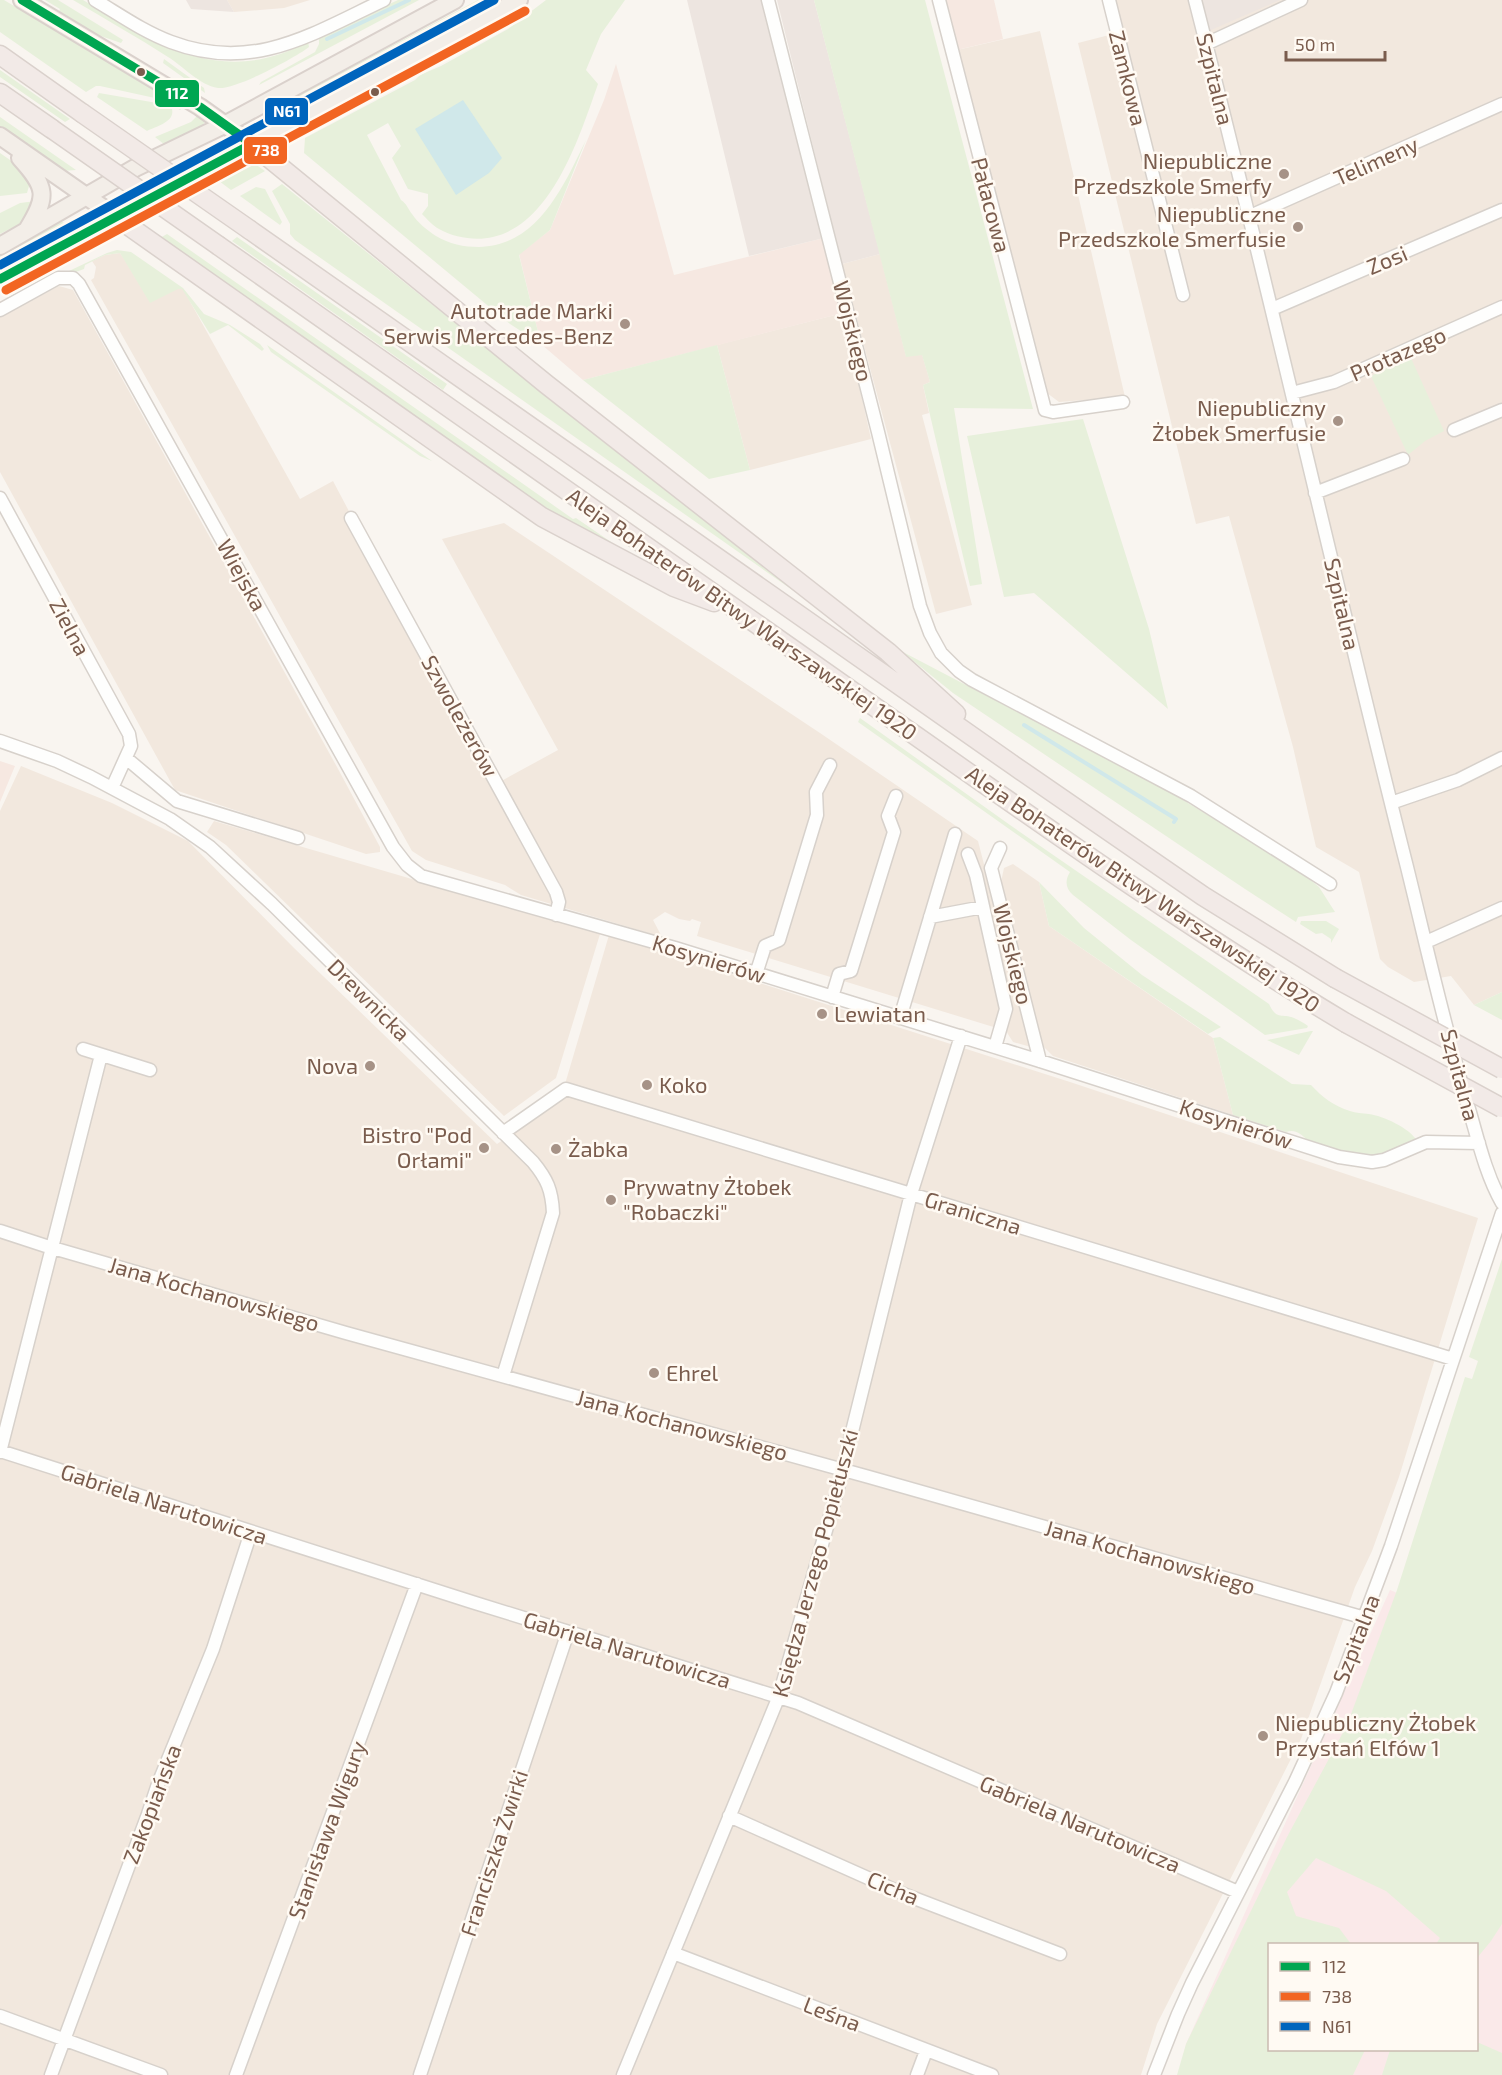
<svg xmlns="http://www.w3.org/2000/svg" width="1502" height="2075" font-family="'Exo 2',sans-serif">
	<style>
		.residential { fill: #f2e8de }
		.commercial { fill: #f6e8e1 }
		.industrial { fill: #ede5e0 }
		.medical { fill: #fae9e9; fill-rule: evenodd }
		.green { fill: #e7f0db }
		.water { fill: #d0e8ea }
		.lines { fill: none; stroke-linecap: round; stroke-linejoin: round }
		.stream { stroke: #d0e8ea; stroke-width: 4 }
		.minor-casing { stroke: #d7d1cb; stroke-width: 15 }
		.major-casing { stroke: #dad1cc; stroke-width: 20 }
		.highway-casing { stroke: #dad1cc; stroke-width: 21 }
		.minor { stroke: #fefefd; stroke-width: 12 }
		.major { stroke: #f3eee8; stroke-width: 16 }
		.highway { stroke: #f2eae7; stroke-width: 18 }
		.highway-bridge-casing { stroke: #dad1cc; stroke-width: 21; stroke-linecap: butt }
		.highway-bridge { stroke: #f2eae7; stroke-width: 18 }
		.bus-1-casing { stroke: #fffaf3; stroke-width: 14 }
		.bus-2-casing { stroke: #fffaf3; stroke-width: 14 }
		.bus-3-casing { stroke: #fffaf3; stroke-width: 14 }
		.bus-1 { stroke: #00a651; stroke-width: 9 }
		.bus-2 { stroke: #f26522; stroke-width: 9 }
		.bus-3 { stroke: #0065bd; stroke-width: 9 }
		.bus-dot { fill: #7a5c4d; stroke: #fffaf3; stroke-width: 2 }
		.poi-dot { fill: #a69286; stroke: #fffaf3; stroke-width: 2 }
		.labels { text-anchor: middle; stroke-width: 5; stroke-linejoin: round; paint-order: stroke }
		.street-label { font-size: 22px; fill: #7a5c4d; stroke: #fffaf3 }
		.poi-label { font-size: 22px; fill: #7a5c4d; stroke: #fffaf3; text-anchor: end }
		.line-badge { stroke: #fffaf3; stroke-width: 2 }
		.badge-label { font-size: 16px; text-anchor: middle; font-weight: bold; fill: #fff }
	</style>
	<rect width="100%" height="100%" fill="#f9f5f0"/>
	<path class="residential" d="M227,0H310L284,8L234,12Z
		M1109,0H1502V992L1474,1005L1451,976L1414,982L1388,967L1380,959L1359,872L1316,847L1293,747L1229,516L1196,524L1078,43L1117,33Z
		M1040,31L1125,397L1059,402L1047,393L957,50Z
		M120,253L127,263L178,289H183L300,499L333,481L494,785L558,750L442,539L504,523L820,733L978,841L1031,1047L1013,1042L1006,1031L1000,1029L697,936L701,922L692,919L690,921L679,919L665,912L653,920L662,937L521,895L505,885L426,860L412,851L91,280L94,278L96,267L92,261L105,255Z
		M880,254L906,356L922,354L930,382L923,385L929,413L922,415L972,605L936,614L842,264Z
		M59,286L73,290L337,767L380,847V852L366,854L175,790L0,472V317Z
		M843,313L871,439L750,470L717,345Z
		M21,766L112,803L188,841L294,948L497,1144L560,1101L609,935L1070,1082L1478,1218L1399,1477L1372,1551L1355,1587L1301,1739L1157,2024L1141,2075H0V811Z
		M214,821L600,934L556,1078L504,1116L226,845L207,832Z
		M1013,864L1039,882L1049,926L1213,1038L1233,1115L1053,1056L1041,1044L1001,882L1004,868Z"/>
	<path class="commercial" d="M945,0H994L1003,39L957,50Z
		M616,64L674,275L824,238L827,259L830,262L843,313L583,380L541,344L519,254L550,230L604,100Z
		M0,761L15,766L0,802Z"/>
	<path class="industrial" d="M186,0H227L234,12L191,9Z
		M687,0H764L800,151L824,238L749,256Z
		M777,0H814L880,254L842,264Z
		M1195,0H1280L1204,33Z"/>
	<path class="medical" d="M1390,1590L1502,1637V2075H1179L1186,2044ZM1270,1944H1476V2050H1270Z"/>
	<path class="green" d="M0,0H4L183,107L180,110L164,100L100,86H96L86,92L0,32Z
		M45,0H58L123,40L121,43L98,35L59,11L60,9Z
		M73,0H83C158,45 221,88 308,42L309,47C295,58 235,90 218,88C199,85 183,66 168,57C137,37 105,19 73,0Z
		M398,0H419L259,85L261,82L315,52L319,44V37Z
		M478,0H493L284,117L273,109Z
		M546,0H625L601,34L586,70L598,84C580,135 553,223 493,237C476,241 455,238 439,229C433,226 427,219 422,214L428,206V194L408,189L392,158L401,146L388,123L367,135L401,200C407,204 408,209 412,214C418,223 427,230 436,236C449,244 464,247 479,247C538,246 564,185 586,140L550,230L519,255L541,344L510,324L304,153L305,138L415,80L420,75L441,66L508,29Z
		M814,0H925L1033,409L954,408L982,584L970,586L923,385L930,382L922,355L906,357Z
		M164,59L204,88L205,93L163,63Z
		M0,70L70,119L65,122L0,77Z
		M99,93L163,104L172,109C175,122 157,126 147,131L97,97Z
		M198,115L205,121L203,125L165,145L155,137L191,122Z
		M0,117L76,170L62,171L0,127Z
		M0,153L23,169L34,185L29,186L27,193L0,196Z
		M245,157L265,171L231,190L211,175Z
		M282,184L440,311L802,594L808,601L295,240L290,234V224L272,191Z
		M256,187L265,189L282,222L280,225L240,196Z
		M36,201L22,223L0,234V213L20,203Z
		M59,220L69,226L0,263V254Z
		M167,234L573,519L576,518L614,544L613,545L574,525L534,500L160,238Z
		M237,237L447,384L443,390L232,241Z
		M117,250L131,252L183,288L204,314L230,325L260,344L264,349L262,351L228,325L210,334L182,289H178L150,303L120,253L105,255L85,265L84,269L73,273L69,271L107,253Z
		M267,345L432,461L420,456L271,352Z
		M717,345L750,470L709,479L583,380Z
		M1410,356L1444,431L1425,441L1408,455L1371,376Z
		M1083,419L1149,629L1168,709L1034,593L1004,597L967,436Z
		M901,651L1168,791L1297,869L1319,887L1335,912L1298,917L1296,922L1245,889L953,693Z
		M860,718L1010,825L1269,1004C1277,1021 1282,1013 1294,1018C1299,1020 1304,1023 1308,1026L1307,1028L1265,1035L1131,940L1073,895C1065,888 1065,880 1070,872L858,722Z
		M1039,882L1084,928L1142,975L1221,1027L1208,1034L1049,926Z
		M1301,921H1326L1339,929L1331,943V939L1322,933L1316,934L1300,924Z
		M1502,992V1020L1474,1005Z
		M1311,1031H1313L1299,1055L1267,1040Z
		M1220,1037L1292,1084L1311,1085C1322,1097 1334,1106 1350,1111C1356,1113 1362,1113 1369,1114C1383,1116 1410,1128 1417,1141L1375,1156L1355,1155L1307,1140C1300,1133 1295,1129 1286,1132L1233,1115L1213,1038Z
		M1502,1259V1924L1491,1941L1477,1958L1476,1944H1436L1440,1938L1386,1891L1316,1858L1287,1892L1296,1916L1339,1928L1351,1944H1270V2050H1365L1353,2075H1177L1186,2044L1287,1837L1347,1725L1397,1590L1465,1377L1472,1379L1478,1361L1469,1357Z
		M1477,2042L1502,2053V2075H1382L1390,2050H1476Z"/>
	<path class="water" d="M463,100L502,158L489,173L456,195L415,129Z"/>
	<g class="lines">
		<path class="stream" d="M327,39L409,0
			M412,72L502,25
			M1024,725L1176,819L1174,822"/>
		<g class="minor-casing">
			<path id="minor" d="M95,0C120,15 144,32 171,42C253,73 312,34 384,0
				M768,0L878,432L920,606L930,633L941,653L959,671L972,680L1191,796L1330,884
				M939,0L1045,410L1053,412L1123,402
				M1109,0L1183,295
				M1195,0C1269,288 1334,579 1407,867C1427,948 1445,1030 1469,1109C1478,1140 1486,1175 1502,1203
				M1206,44L1301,0
				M1250,216L1502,104
				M1272,309L1502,210
				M0,310L58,278H73L79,284L393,847L407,865L421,876L675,948L1040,1061L1339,1157L1372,1162L1384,1160L1426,1142L1479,1143
				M1292,393L1334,382L1502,307
				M1454,430L1502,410
				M1315,493L1403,459
				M0,498L129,734L131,746L112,788
				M351,518L556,892L559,902L556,915
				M0,741L57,761L91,777L170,819L210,847L272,904L533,1162C547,1179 552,1190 553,1213L503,1376
				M126,758L177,801L298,838
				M1391,803L1458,780L1502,758
				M1000,848L991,868L1040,1061
				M968,854L976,875L1006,1009L995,1047
				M930,917L983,907
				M1426,942L1502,908
				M756,974L765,946L779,940L817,815L816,792L830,765
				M832,997L839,974L851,971L894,832L888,816L896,796
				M900,1018L955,834
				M83,1049L150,1070
				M503,1133L566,1089L1453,1359
				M0,1231L46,1246L346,1333L869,1477L1365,1618
				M0,1451L472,1602L798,1703L1238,1892
				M0,1452L101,1055
				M729,1816L906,1895L1060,1954
				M673,1953L992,2075
				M0,2016L161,2075
				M51,2075L148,1814L158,1784L213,1649L251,1532
				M236,2075L417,1584
				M420,2075L568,1632
				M623,2075L779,1696L838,1488L911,1194L961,1036
				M917,2075L926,2051
				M1154,2075L1178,2014L1192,1983L1295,1782L1336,1693L1391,1546L1502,1213"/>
		</g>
		<g class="major-casing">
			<path id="major" d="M22,0L200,107L252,144
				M0,136L116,217
				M20,158C47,188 48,196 27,230
				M0,246L135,168L226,124L455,0
				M0,279L519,0"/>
		</g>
		<g class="highway-casing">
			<path id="highway" d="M0,55L82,113
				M0,93L52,129
				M252,144L546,384L888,652L956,714
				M116,217L542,517L674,587L714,602
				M250,230L1013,765L1203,896L1335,978
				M219,246C431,395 643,544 855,693C1016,806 1177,922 1346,1023"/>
		</g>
		<use href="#minor" class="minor"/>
		<use href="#major" class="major"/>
		<use href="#highway" class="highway"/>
		<g class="highway-bridge-casing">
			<path id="highway-bridge" d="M82,113L250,230
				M52,129L219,246
				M1335,978L1502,1069
				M1346,1023L1502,1108"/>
		</g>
		<use href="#highway-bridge" class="highway-bridge"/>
		<g class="bus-1-casing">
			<path id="bus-1" d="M22,0L200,107L252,144
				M0,279L252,144"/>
		</g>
		<g class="bus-2-casing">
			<path id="bus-2" d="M6,290L525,11"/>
		</g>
		<g class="bus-3-casing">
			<path id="bus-3" d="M0,265L494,0"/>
		</g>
		<use href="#bus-1" class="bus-1"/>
		<use href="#bus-2" class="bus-2"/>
		<use href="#bus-3" class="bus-3"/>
	</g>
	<g class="bus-dot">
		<circle cx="141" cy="72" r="5"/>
		<circle cx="375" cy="92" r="5"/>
	</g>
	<g class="poi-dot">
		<circle cx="1284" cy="174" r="6"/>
		<circle cx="1298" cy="227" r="6"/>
		<circle cx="625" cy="324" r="6"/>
		<circle cx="1338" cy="421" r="6"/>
		<circle cx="822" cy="1014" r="6"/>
		<circle cx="370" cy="1066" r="6"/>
		<circle cx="647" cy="1085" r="6"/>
		<circle cx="484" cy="1148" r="6"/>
		<circle cx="556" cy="1149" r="6"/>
		<circle cx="611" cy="1200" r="6"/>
		<circle cx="654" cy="1373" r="6"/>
		<circle cx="1263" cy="1736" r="6"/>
	</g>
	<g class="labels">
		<g class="street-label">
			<text transform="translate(1128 78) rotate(76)" y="8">Zamkowa</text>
			<text transform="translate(1215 79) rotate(76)" y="8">Szpitalna</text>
			<text transform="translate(1376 161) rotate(-24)" y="8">Telimeny</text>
			<text transform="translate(991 205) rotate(75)" y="8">Pałacowa</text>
			<text transform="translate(1387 260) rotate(-23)" y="8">Zosi</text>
			<text transform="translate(853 331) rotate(76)" y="8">Wojskiego</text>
			<text transform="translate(1398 354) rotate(-24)" y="8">Protazego</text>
			<text transform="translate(242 575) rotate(61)" y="8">Wiejska</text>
			<text transform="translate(1342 604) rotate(77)" y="8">Szpitalna</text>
			<text transform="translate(742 614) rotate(35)" y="8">Aleja Bohaterów Bitwy Warszawskiej 1920</text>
			<text transform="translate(70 627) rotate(62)" y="8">Zielna</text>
			<text transform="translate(460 716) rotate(61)" y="8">Szwoleżerów</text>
			<text transform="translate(1143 889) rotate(34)" y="8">Aleja Bohaterów Bitwy Warszawskiej 1920</text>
			<text transform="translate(1013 954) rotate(76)" y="8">Wojskiego</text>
			<text transform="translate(709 959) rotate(17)" y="8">Kosynierów</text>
			<text transform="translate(369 1000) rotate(45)" y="8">Drewnicka</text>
			<text transform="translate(1460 1075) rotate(75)" y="8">Szpitalna</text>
			<text transform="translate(1236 1124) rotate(18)" y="8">Kosynierów</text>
			<text transform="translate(973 1213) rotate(17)" y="8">Graniczna</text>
			<text transform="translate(214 1294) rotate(16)" y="8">Jana Kochanowskiego</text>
			<text transform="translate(682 1425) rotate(15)" y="8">Jana Kochanowskiego</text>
			<text transform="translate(164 1504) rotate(18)" y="8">Gabriela Narutowicza</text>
			<text transform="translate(1150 1557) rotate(16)" y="8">Jana Kochanowskiego</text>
			<text transform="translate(815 1563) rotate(-75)" y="8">Księdza Jerzego Popiełuszki</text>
			<text transform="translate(1356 1639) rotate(-69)" y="8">Szpitalna</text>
			<text transform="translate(627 1650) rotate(17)" y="8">Gabriela Narutowicza</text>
			<text transform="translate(152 1804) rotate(-69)" y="8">Zakopiańska</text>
			<text transform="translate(1080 1824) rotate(23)" y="8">Gabriela Narutowicza</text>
			<text transform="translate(327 1830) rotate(-70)" y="8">Stanisława Wigury</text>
			<text transform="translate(494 1853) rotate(-72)" y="8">Franciszka Żwirki</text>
			<text transform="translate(893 1888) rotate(23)" y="8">Cicha</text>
			<text transform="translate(832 2014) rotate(21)" y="8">Leśna</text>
		</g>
		<g class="poi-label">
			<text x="1272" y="169">Niepubliczne<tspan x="1272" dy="25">Przedszkole Smerfy</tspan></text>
			<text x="1286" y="222">Niepubliczne<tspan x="1286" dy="25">Przedszkole Smerfusie</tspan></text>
			<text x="613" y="319">Autotrade Marki<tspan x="613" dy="25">Serwis Mercedes-Benz</tspan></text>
			<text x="1326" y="416">Niepubliczny<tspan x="1326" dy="25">Żłobek Smerfusie</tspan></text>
			<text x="834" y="1022" text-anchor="start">Lewiatan</text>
			<text x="358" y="1074">Nova</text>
			<text x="659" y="1093" text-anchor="start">Koko</text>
			<text x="472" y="1143">Bistro "Pod<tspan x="472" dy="25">Orłami"</tspan></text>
			<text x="568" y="1157" text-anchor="start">Żabka</text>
			<text x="623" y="1195" text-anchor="start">Prywatny Żłobek<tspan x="623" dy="25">"Robaczki"</tspan></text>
			<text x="666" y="1381" text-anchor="start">Ehrel</text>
			<text x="1275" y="1731" text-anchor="start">Niepubliczny Żłobek<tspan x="1275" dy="25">Przystań Elfów 1</tspan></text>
		</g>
	</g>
	<g class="line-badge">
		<rect x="154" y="79" width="46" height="29" rx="6" fill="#00a651"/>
		<rect x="264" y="97" width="45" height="29" rx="6" fill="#0065bd"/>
		<rect x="243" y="136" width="45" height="29" rx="6" fill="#f26522"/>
	</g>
	<g class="badge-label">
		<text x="177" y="99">112</text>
		<text x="287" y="117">N61</text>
		<text x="266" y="156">738</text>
	</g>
	<rect x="1268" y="1943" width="210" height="108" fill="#fffaf3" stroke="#cabbb1" stroke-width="1.5"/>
	<rect x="1280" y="1962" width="30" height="9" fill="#00a651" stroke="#cabbb1" stroke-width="1.5"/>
	<text x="1322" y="1973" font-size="18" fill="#7a5c4d">112</text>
	<rect x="1280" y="1992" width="30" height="9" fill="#f26522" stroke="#cabbb1" stroke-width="1.5"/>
	<text x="1322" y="2003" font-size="18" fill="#7a5c4d">738</text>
	<rect x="1280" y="2022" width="30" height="9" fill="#0065bd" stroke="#cabbb1" stroke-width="1.5"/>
	<text x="1322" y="2033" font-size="18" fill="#7a5c4d">N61</text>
	<path d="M1286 51v9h99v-9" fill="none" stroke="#7a5c4d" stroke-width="3"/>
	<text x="1295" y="51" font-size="18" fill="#7a5c4d" stroke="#fffaf3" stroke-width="4.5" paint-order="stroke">50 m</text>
</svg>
